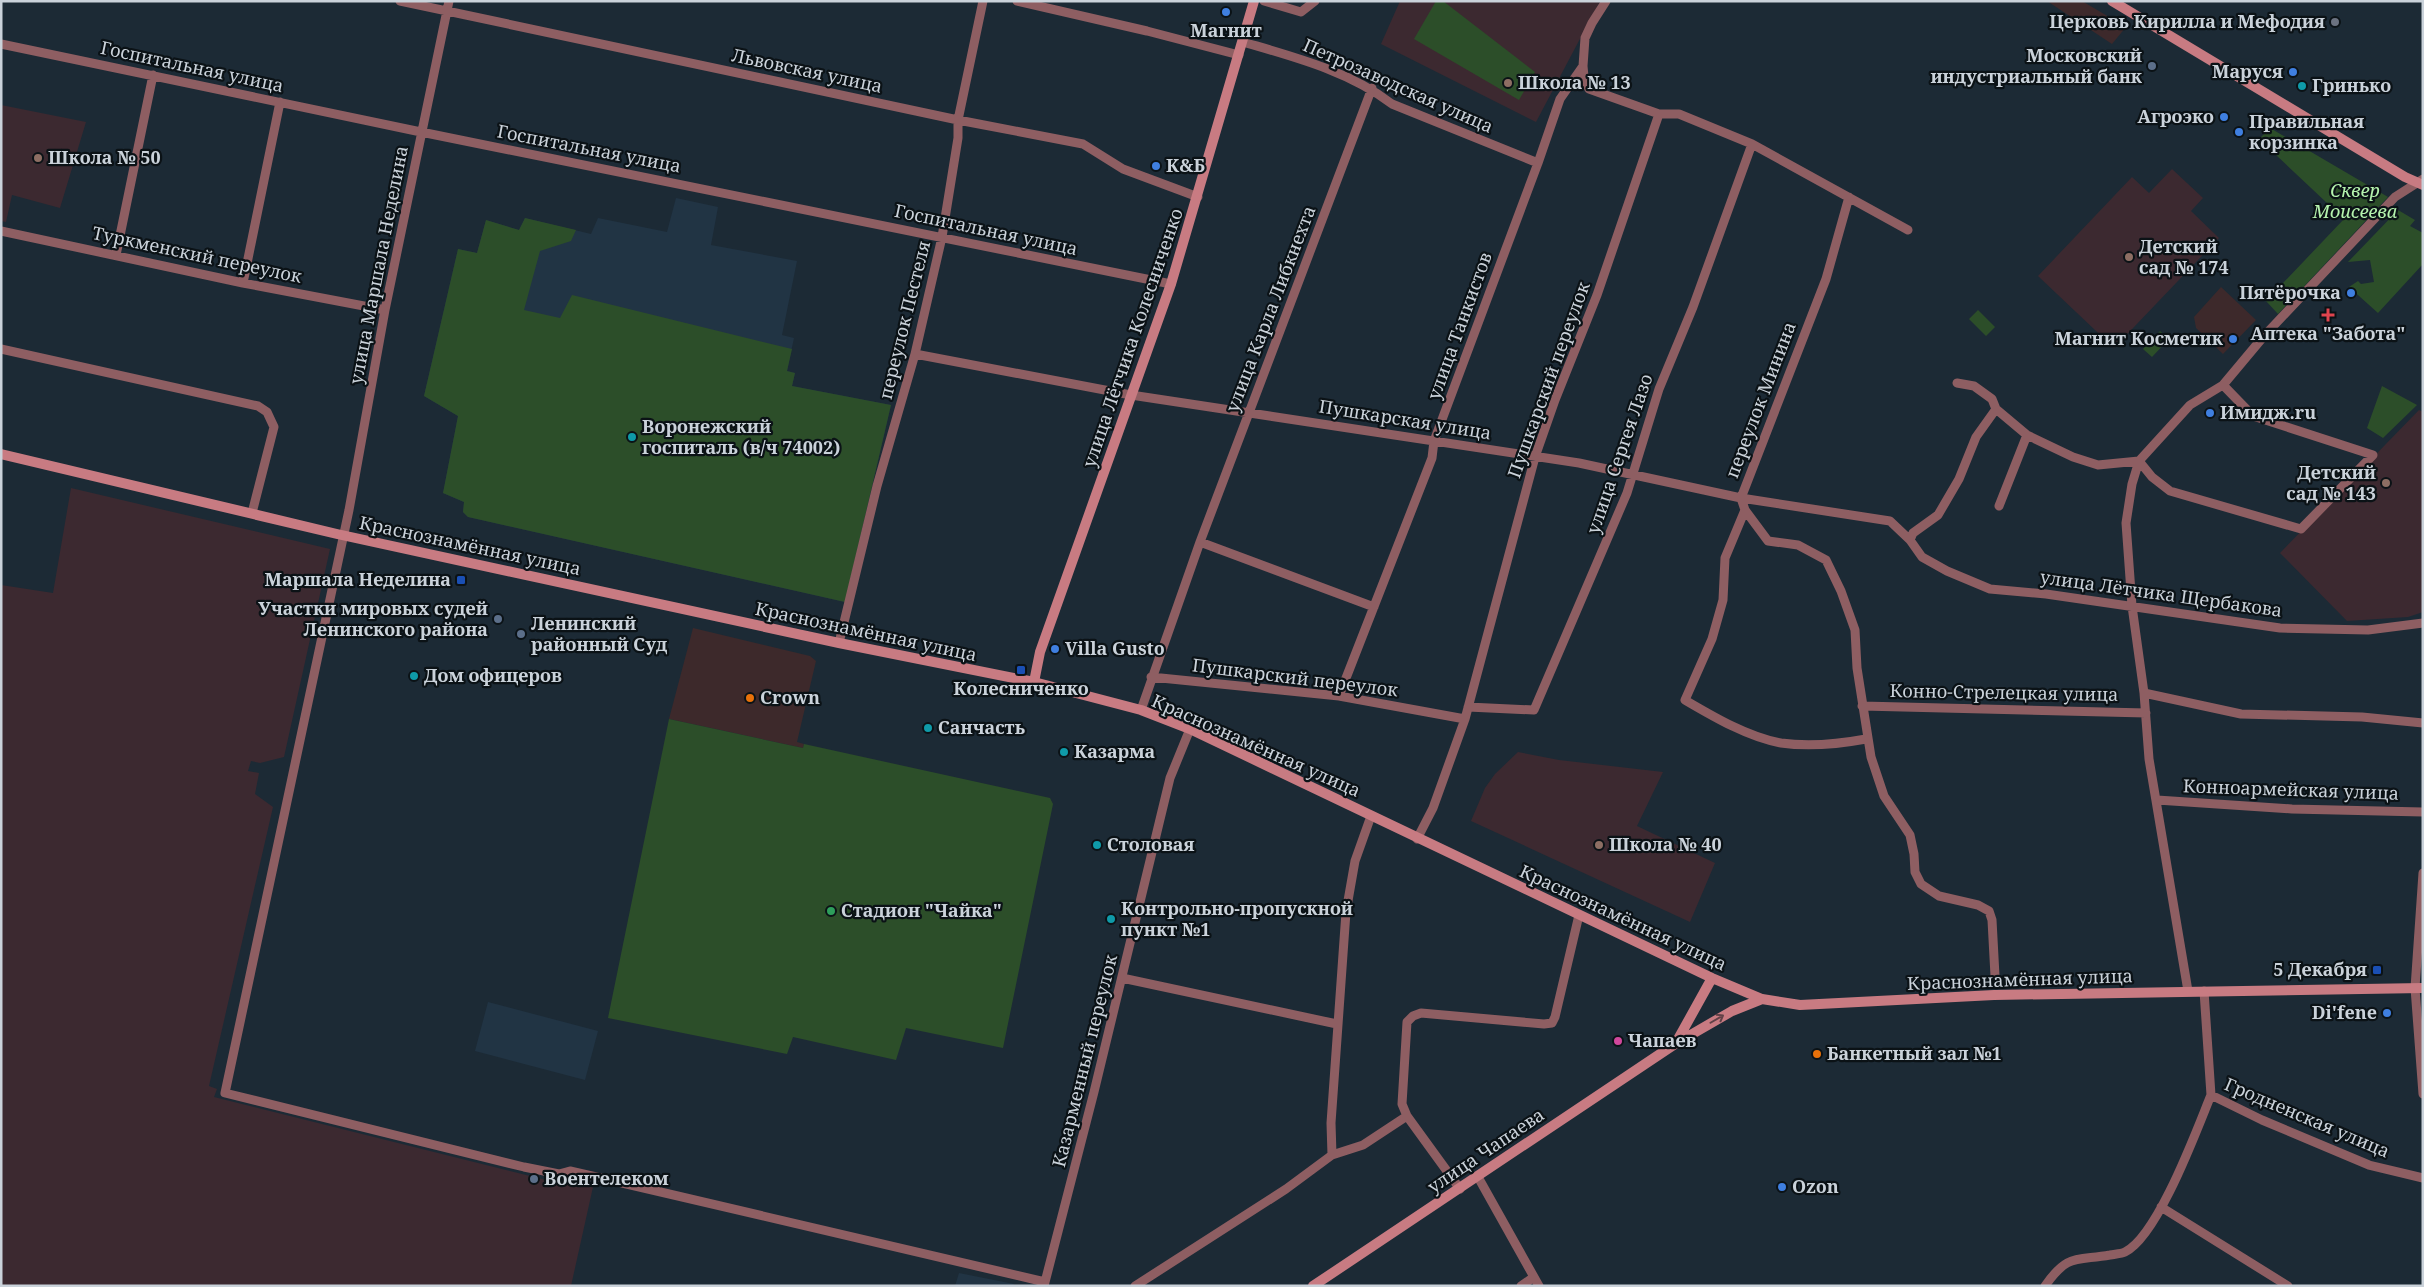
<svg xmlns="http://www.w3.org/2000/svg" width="2424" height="1287" font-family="'Noto Serif',serif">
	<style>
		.commercial { fill: #3d292b }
		.built { fill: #213444 }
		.education { fill: #3c2930 }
		.green { fill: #2c4e29 }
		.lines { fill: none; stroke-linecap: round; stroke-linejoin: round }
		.street { stroke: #8e5e62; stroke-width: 9 }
		.secondary { stroke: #c87b82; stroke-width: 10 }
		.oneway { stroke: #604147 }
		.shop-dot { fill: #3f7fe0; stroke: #0b1216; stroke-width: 2 }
		.worship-dot { fill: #6b7280; stroke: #0b1216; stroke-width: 2 }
		.service-dot { fill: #5c6f8a; stroke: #0b1216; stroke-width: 2 }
		.education-dot { fill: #8d6e63; stroke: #0b1216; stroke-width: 2 }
		.culture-dot { fill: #0f9aa8; stroke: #0b1216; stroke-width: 2 }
		.health-dot { fill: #e0444e; stroke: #0b1216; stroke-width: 2 }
		.transit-dot { fill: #1a4fb4; stroke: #0b1216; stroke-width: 2 }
		.food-dot { fill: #e8710a; stroke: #0b1216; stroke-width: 2 }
		.leisure-dot { fill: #2e9e5b; stroke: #0b1216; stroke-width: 2 }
		.hotel-dot { fill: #d1479c; stroke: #0b1216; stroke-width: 2 }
		.labels { text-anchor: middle; stroke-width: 4.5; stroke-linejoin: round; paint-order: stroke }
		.poi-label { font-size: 18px; font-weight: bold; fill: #cad2da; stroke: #0b1216; text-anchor: start }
		.street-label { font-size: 18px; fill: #cad2da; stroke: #0b1216 }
		.park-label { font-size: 18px; font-style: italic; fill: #b5f3ae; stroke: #0b1216 }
	</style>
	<rect width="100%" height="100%" fill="#1c2a35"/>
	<path class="commercial" d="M2047,1H2082L2126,27L2112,44Z
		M2221,287L2256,320L2223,354L2196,328L2194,317Z
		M693,628L810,656L816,661L797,742L804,744L803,748L669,719Z"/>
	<path class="built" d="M676,198L718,207L711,245L797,261L782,335L794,338L787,371L795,373L792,386L891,405L845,602L468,517L463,512L464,502L443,493L458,416L424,396L458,249L477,253L486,220L519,230L525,218L591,234L598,218L667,232Z
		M488,1002L598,1031L585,1080L475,1051Z
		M959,1273L1014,1284L1013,1286H955Z"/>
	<path class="education" d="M1400,1H1600L1536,122L1381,44Z
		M1,105L86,122L60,208L12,195L6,222L1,221Z
		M2172,169L2203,198L2191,211L2219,238L2114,348L2038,276L2132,177L2149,193Z
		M2419,410L2423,412V612L2408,617L2347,621L2280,553Z
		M71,488L330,549L284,757L260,763L251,761L248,771L259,773L255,794L273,807L209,1086L217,1089L214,1097L550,1181L552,1177L593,1187L571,1286H1V585L53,593Z
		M1518,752L1559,760L1663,772L1637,826L1715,863L1690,922L1471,821L1485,788L1495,774Z"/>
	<path class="green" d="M1436,1H1443L1535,72L1519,100L1414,39Z
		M2270,128L2388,197L2278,314L2266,301L2344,219L2259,139Z
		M2398,210L2415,220L2410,226L2423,233V264L2378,313L2349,287L2358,281L2361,284L2374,282L2370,260L2348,262Z
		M525,218L576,230L571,241L540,251L524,310L560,318L572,295L792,349L787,371L795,373L792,386L891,405L845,602L468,517L463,512L464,502L443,493L458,416L424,396L458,249L477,253L486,220L519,230Z
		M1978,310L1995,327L1986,336L1969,319Z
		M2160,331L2169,339L2152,357L2143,349Z
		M2382,386L2417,405L2383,438L2367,428Z
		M669,719L803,748L804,744L1050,798L1053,804L1003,1048L906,1028L896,1060L793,1037L787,1054L608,1018Z"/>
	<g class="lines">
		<path class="street" d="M400,1L958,120L1083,144L1123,169L1198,197
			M449,1L385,310L349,510L225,1093L524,1167L559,1174L570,1171L605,1179L1045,1282
			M1017,1L1147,31L1239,55
			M1264,1L1301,12L1315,1
			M1243,42C1294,57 1349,71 1392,104L1538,163
			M1,44L421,132L1171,284
			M1583,66L1584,77L1589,89L1659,114H1679L1752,144L1908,230
			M1849,197L1826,279L1741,498L1745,510L1725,558L1723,600L1712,639L1685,700C1714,717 1748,737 1781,743C1809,747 1839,744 1866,739
			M1,231L243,283L385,310
			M116,255L153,75
			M243,283L280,102
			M1,349L258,406L267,412L274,427L252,513
			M915,354L1131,395L1579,463L1741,498L1890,521L1910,540L1922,557L1947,571L1990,589L2046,594L2280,628L2368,630L2423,623
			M1957,383L1974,386L1992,399L1996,409L2027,435L2073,457L2098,465L2139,461L2152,477L2170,491L2301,529L2373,455L2253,416L2223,385
			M1999,506L2027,435
			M1745,510L1768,541L1798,545L1826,560L1841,591L1855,630L1857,668L1871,757L1884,796L1910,835L1914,854L1915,872L1921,884L1939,896L1978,905L1989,911L1992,920L1995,976
			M1910,540L1913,533L1938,515L1959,479L1976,437L1996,409
			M1200,542L1374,607
			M839,643L877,486L915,354L942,237L958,138V120L983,1
			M1151,677L1339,696L1465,719
			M2144,693L2241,714L2362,717L2423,723
			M1339,696L1432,458L1434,441L1538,163L1560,99L1583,66L1585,38L1592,23L1606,1
			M1862,706L2146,713
			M1468,707L1534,710L1627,493L1659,389L1693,307L1752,144
			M1141,710L1200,542L1372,88
			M2157,800L2292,809L2423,812
			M1371,816L1355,861L1346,912L1331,1123L1332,1155L1363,1145L1407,1116L1460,1189
			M1417,839L1433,808L1465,719L1535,457L1555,400L1597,295L1659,114
			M2423,873L2415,988L2423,1094
			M1122,978L1337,1024
			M2188,991L2149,759L2144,693L2132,606L2126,523L2132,484L2139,461L2190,405L2223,385L2264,336L2395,197L2423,179
			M2204,991L2211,1095
			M1407,1116L1402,1104L1407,1022L1413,1016L1421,1013L1544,1024L1552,1023L1555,1017L1579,915
			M1478,1177L1539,1286
			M2161,1207L2288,1286
			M1044,1286L1094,1092L1170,778L1190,729
			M1135,1286L1286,1189L1332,1155
			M1521,1286L1534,1277
			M2045,1286C2068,1253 2076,1261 2110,1255C2115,1254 2121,1254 2125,1252C2158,1236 2197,1129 2211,1095L2262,1120L2369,1165L2423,1178"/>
		<path class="secondary" d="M2112,1L2405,177L2423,185
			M1,454L337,534L839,643L1034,682L1141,710L1190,729L1712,978L1762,999L1800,1005L1994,995L2423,988
			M1034,682L1040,652L1171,284L1254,1
			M1677,1041L1712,978
			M1313,1286L1675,1044L1732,1011L1762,999"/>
	</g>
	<defs><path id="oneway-shaft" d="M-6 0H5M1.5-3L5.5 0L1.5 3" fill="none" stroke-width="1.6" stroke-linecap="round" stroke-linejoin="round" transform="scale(1.25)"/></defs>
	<use class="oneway" href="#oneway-shaft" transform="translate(1717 1019) rotate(-30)"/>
	<g class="shop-dot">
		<circle cx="1226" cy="12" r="5"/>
		<circle cx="2293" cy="72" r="5"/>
		<circle cx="2224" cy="117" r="5"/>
		<circle cx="2239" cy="132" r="5"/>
		<circle cx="1156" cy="166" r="5"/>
		<circle cx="2351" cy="293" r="5"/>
		<circle cx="2233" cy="339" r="5"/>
		<circle cx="2210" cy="413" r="5"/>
		<circle cx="1055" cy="649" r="5"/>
		<circle cx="2387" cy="1013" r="5"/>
		<circle cx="1782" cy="1187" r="5"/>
	</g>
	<circle class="worship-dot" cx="2335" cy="22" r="5"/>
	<g class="service-dot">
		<circle cx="2152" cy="66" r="5"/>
		<circle cx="498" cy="619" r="5"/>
		<circle cx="521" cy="634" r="5"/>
		<circle cx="534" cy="1179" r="5"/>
	</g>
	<g class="education-dot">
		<circle cx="1508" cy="83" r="5"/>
		<circle cx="38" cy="158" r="5"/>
		<circle cx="2129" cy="257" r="5"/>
		<circle cx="2386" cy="483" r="5"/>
		<circle cx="1599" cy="845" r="5"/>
	</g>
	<g class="culture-dot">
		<circle cx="2302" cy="86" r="5"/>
		<circle cx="632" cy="437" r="5"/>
		<circle cx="414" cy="676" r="5"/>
		<circle cx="928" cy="728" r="5"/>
		<circle cx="1064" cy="752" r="5"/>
		<circle cx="1097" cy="845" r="5"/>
		<circle cx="1111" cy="919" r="5"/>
	</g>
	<path class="health-dot" d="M2325.5 307.5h5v5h5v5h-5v5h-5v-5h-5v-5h5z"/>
	<g class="transit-dot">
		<rect x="456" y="575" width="10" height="10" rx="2.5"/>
		<rect x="1016" y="665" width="10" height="10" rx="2.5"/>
		<rect x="2372" y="965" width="10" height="10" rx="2.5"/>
	</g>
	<g class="food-dot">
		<circle cx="750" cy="698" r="5"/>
		<circle cx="1817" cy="1054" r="5"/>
	</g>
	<circle class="leisure-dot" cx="831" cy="911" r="5"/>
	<circle class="hotel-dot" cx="1618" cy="1041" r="5"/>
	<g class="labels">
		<g class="poi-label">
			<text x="2325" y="28" text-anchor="end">Церковь Кирилла и Мефодия</text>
			<text x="1226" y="37" text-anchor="middle">Магнит</text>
			<text x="2142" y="62" text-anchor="end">Московский<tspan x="2142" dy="21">индустриальный банк</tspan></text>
			<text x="2283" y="78" text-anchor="end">Маруся</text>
			<text x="1518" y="89">Школа № 13</text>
			<text x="2312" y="92">Гринько</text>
			<text x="2214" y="123" text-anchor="end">Агроэко</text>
			<text x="2249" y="128">Правильная<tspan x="2249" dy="21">корзинка</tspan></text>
			<text x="48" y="164">Школа № 50</text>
			<text x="1166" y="172">К&amp;Б</text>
			<text x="2139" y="253">Детский<tspan x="2139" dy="21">сад № 174</tspan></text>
			<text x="2341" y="299" text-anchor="end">Пятёрочка</text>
			<text x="2328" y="340" text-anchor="middle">Аптека "Забота"</text>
			<text x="2223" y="345" text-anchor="end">Магнит Косметик</text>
			<text x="2220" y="419">Имидж.ru</text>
			<text x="642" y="433">Воронежский<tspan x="642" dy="21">госпиталь (в/ч 74002)</tspan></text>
			<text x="2376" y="479" text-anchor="end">Детский<tspan x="2376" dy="21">сад № 143</tspan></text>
			<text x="451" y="586" text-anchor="end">Маршала Неделина</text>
			<text x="488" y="615" text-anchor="end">Участки мировых судей<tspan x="488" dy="21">Ленинского района</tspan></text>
			<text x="531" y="630">Ленинский<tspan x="531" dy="21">районный Суд</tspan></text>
			<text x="1065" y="655">Villa Gusto</text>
			<text x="424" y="682">Дом офицеров</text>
			<text x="1021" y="695" text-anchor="middle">Колесниченко</text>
			<text x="760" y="704">Crown</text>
			<text x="938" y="734">Санчасть</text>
			<text x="1074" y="758">Казарма</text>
			<text x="1107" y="851">Столовая</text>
			<text x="1609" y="851">Школа № 40</text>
			<text x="1121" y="915">Контрольно-пропускной<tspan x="1121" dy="21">пункт №1</tspan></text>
			<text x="841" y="917">Стадион "Чайка"</text>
			<text x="2367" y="976" text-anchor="end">5 Декабря</text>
			<text x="2377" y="1019" text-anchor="end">Di'fene</text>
			<text x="1628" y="1047">Чапаев</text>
			<text x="1827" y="1060">Банкетный зал №1</text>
			<text x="544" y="1185">Воентелеком</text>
			<text x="1792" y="1193">Ozon</text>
		</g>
		<g class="street-label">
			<text transform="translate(192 67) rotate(12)" y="6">Госпитальная улица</text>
			<text transform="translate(807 71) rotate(12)" y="6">Львовская улица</text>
			<text transform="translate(1398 86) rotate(24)" y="6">Петрозаводская улица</text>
			<text transform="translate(589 149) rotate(11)" y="6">Госпитальная улица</text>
			<text transform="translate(986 230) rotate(12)" y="6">Госпитальная улица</text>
			<text transform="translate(197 255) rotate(12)" y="6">Туркменский переулок</text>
			<text transform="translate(379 265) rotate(-79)" y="6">улица Маршала Неделина</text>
			<text transform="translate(1271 309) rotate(-69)" y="6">улица Карла Либкнехта</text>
			<text transform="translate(905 320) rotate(-76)" y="6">переулок Пестеля</text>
			<text transform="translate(1460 326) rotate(-70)" y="6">улица Танкистов</text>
			<text transform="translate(1133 338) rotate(-71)" y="6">улица Лётчика Колесниченко</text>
			<text transform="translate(1549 380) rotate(-70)" y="6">Пушкарский переулок</text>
			<text transform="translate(1761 400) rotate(-69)" y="6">переулок Минина</text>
			<text transform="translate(1405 420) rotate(9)" y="6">Пушкарская улица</text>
			<text transform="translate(1620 454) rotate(-71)" y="6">улица Сергея Лазо</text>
			<text transform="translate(470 546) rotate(12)" y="6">Краснознамённая улица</text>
			<text transform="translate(2161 594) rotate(8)" y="6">улица Лётчика Щербакова</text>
			<text transform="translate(866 632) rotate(12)" y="6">Краснознамённая улица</text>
			<text transform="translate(1295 678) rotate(7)" y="6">Пушкарский переулок</text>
			<text transform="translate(2004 693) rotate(1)" y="6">Конно-Стрелецкая улица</text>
			<text transform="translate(1256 746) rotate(24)" y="6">Краснознамённая улица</text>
			<text transform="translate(2291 790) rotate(2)" y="6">Конноармейская улица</text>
			<text transform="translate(1623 918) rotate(25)" y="6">Краснознамённая улица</text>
			<text transform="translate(2020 980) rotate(-2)" y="6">Краснознамённая улица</text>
			<text transform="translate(1085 1061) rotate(-76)" y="6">Казарменный переулок</text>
			<text transform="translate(2307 1118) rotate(23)" y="6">Гродненская улица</text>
			<text transform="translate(1486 1151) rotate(-34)" y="6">улица Чапаева</text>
		</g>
		<g class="park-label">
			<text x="2355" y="197">Сквер<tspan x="2355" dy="21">Моисеева</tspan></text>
		</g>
	</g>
	<rect width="2424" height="1287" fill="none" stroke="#cad2da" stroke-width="5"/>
</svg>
